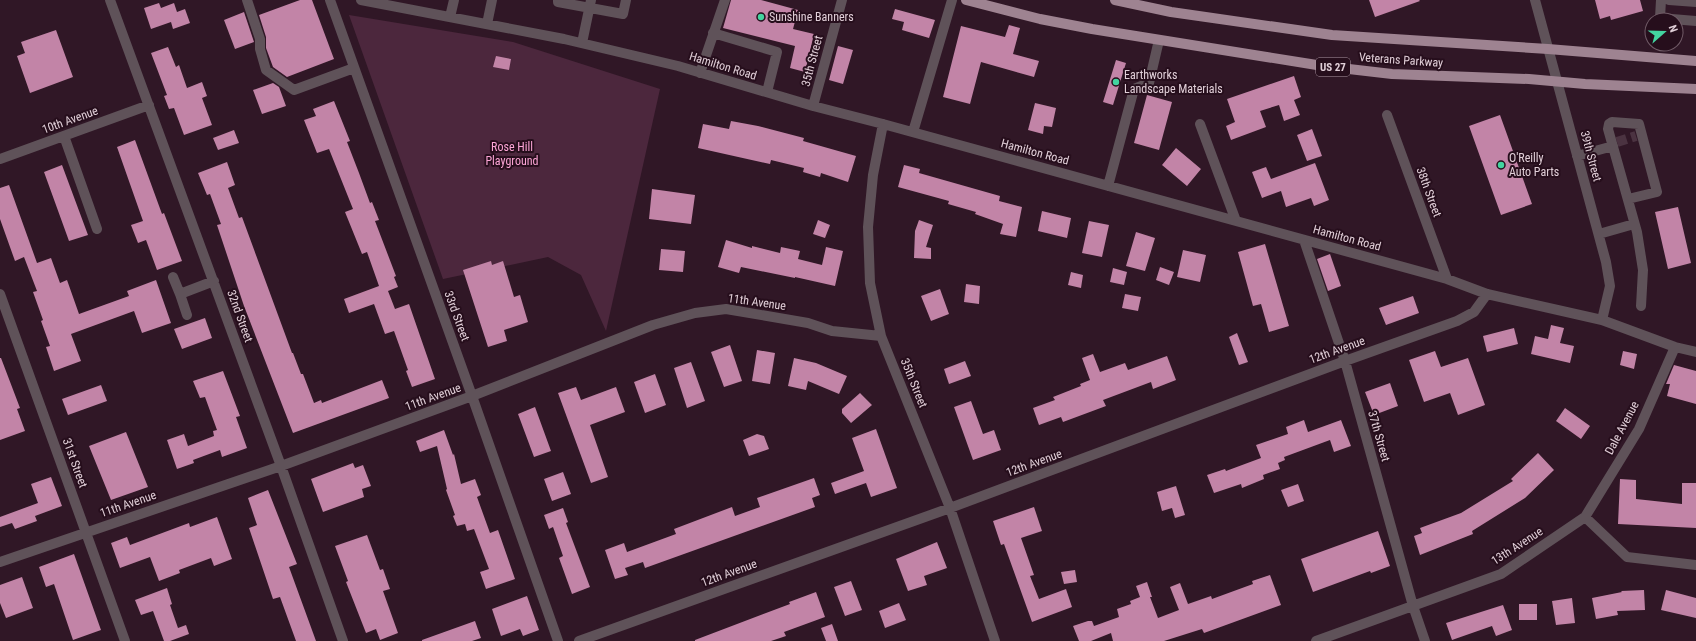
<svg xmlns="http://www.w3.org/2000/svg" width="1696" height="641" font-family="'Roboto Condensed',sans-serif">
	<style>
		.green { fill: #4c273d }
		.building { fill: #c284a7 }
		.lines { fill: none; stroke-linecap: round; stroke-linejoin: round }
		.minor-tunnel { stroke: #4b3341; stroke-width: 10; stroke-dasharray: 10 5; stroke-linecap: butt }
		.minor { stroke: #5f5259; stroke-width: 10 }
		.major { stroke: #9e8391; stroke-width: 10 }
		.poi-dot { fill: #43d4a0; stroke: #260e1c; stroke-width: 1.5 }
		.labels { text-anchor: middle; stroke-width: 4; stroke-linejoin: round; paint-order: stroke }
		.shield { fill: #260e1c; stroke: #a995a0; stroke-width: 1 }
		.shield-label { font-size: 11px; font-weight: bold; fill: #e1cfd8 }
		.poi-label { font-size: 12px; fill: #e1cfd8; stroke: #260e1c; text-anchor: start }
		.street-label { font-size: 12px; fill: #e1cfd8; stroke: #260e1c }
		.park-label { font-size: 12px; fill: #fca5d6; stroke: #260e1c }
	</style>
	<rect width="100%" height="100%" fill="#301726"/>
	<path class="green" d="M349,15L513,42L660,89L606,331L581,275L548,257L443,279Z"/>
	<path class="building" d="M300,0H312L334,59L287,77L273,67L266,48V37L259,15Z
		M731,0H761L798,10L793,29L814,34L805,72L790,68L795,46L723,28Z
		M1369,0H1419L1420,1L1375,17Z
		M1595,0H1640L1643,11L1611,20L1610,16L1600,19Z
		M159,3L161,8L174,3L177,12L185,9L190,23L173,29L171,22L151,29L144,8Z
		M895,9L935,20L929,38L902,30L904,22L892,19Z
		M244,12L254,42L235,49L224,20Z
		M1009,25L1020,28L1013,54L1039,61L1034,77L981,62L970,104L943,97L961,26L1005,37Z
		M56,30L73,77L30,93L17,56L25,53L21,42Z
		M838,46L853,50L843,84L829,80Z
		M168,47L176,67L179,65L187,88L202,82L207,96L202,98L212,125L184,135L174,108L169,109L164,96L167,95L151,53Z
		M496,56L511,59L509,70L493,67Z
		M1116,60L1126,63L1113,105L1103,102Z
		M1294,76L1301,97L1294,100L1300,115L1284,121L1279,105L1260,111L1266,127L1231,140L1226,126L1235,122L1227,99Z
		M273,83L279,87L286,106L262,114L253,90Z
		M1147,95L1172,102L1159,150L1134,143Z
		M334,101L350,141L347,142L359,173L370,203L372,202L379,220L375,221L396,276L394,277L398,287L388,291L395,309L409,304L435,379L412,387L406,371L408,370L394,331L385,334L374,304L349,313L344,299L379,286L367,252L362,254L345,212L353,209L329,149L317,153L304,120L316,116L313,109Z
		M1035,103L1056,108L1052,127L1044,126L1043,134L1028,130Z
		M1500,115L1532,204L1501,215L1469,126Z
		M731,121L758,126L804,138L803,141L856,156L848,182L821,173L820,177L803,172L804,168L771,160L770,164L698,148L703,124L729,129Z
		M1312,129L1322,156L1307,161L1297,135Z
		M234,130L239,143L218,150L213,138Z
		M135,140L162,214L164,213L182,261L157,270L146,240L138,243L131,225L143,221L117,147Z
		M1176,148L1201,169L1187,186L1162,165Z
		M227,162L235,185L228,188L239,218L242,217L292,353H293L301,374H303L314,403L321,400L322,403L382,380L389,398L293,433L244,306L217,225L221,224L210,194L207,195L198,173Z
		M1315,163L1329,200L1314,206L1311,198L1286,207L1281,191L1262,198L1252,172L1266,167L1271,179Z
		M62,165L88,235L69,241L44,172Z
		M904,165L920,169L919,173L1000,196L999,201L1022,207L1016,237L1000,234L1003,224L975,214L976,212L948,204L949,201L898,187Z
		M9,185L37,263L51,258L60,283L67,280L79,314L129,296L127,291L156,280L171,323L142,333L134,311L71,334L81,361L54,371L46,347L50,346L41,321L43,320L33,292L37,291L24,257L15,261L0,219V188Z
		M652,189L695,195L691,224L649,219Z
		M1678,207L1691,263L1668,269L1655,212Z
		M1042,211L1071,218L1067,238L1038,231Z
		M818,220L830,225L825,238L813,234Z
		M919,220L933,225L926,247L931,248V259L914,258L915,231Z
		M1089,221L1109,225L1102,257L1082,253Z
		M1136,232L1155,238L1145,271L1126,266Z
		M726,240L752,248V246L780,253L781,247L800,251L798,259L822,265L826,247L843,251L835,286L795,277V278L741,267L739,273L718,267Z
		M1265,244L1289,326L1269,332L1261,304L1253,306L1238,252Z
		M661,249L685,251L683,272L659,270Z
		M1183,250L1206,255L1200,282L1177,277Z
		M1330,254L1341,286L1328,291L1317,259Z
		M491,261L492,265L503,261L514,297L520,295L528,322L504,330L507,341L488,347L463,270Z
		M1160,267L1174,272L1169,285L1156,280Z
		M1113,268L1127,272L1124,285L1110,282Z
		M1071,272L1083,275L1081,288L1068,285Z
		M966,284L980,286L979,304L964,302Z
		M940,289L949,314L931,321L921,296Z
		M1125,294L1141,297L1138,311L1122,308Z
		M1413,296L1419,313L1386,325L1379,308Z
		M205,318L212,338L182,349L174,329Z
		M1551,325L1564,328L1560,343L1574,346L1570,363L1531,354L1535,336L1548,339Z
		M1514,328L1518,344L1487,352L1483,336Z
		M1237,333L1248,362L1239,365L1229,337Z
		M730,345L742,381L724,387L711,352Z
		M757,350L775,353L770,384L752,381Z
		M1435,351L1441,367L1468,358L1485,405L1458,415L1450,393L1424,402L1409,360Z
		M1623,351L1637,354L1634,369L1620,365Z
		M1093,354L1100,372L1125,363L1128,370L1167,356L1176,380L1153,389L1151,382L1103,400L1106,406L1063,422L1061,417L1039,425L1033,408L1055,400L1053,397L1081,386L1080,384L1090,380L1082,358Z
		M0,358H1L20,408L17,409L25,431L0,440Z
		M794,358L816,363L847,376L839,394L808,381L806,390L788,386Z
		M965,361L971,376L949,384L944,369Z
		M691,362L705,401L687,408L674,368Z
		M1674,365L1696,371V404L1667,396L1670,384H1666Z
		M223,371L240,416L236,417L247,448L222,457L220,450L193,460L194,463L177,469L167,440L184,434L188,446L214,436L213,431L217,430L205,397L200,398L193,381Z
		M655,374L666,405L645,413L634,382Z
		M1390,383L1398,406L1374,415L1365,392Z
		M101,385L107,401L68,415L62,399Z
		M576,387L581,400L616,387L625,412L590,425L608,477L591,483L558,393Z
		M860,393L872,405L851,423L842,413V409Z
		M971,401L983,434L994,430L1001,450L973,460L954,407Z
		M535,407L551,451L534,457L518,414Z
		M1565,408L1590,426L1581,439L1556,421Z
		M1304,420L1308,432L1341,420L1351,446L1334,452L1330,440L1284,457L1285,460L1278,463L1280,469L1263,475L1264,479L1242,488L1241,484L1214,493L1207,475L1225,469L1226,471L1261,458L1256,445L1288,434L1286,427Z
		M876,429L897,488L871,497L866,483L835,494L831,483L864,471L852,438Z
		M444,430L453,455L454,454L461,484L475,479L481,495L477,497L490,533L498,530L515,579L486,589L480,572L489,569L474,529L467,531L465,524L457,526L453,516L455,515L446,490L447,489L437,446L420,452L416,441Z
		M126,432L148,487L111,500L89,446Z
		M757,434L764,436L769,449L749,456L743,440Z
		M1538,453L1554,470L1525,498L1472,531L1473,534L1420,555L1414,536L1422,533L1420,528L1461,513L1513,481L1511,479Z
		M353,463L355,468L363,465L371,486L362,489L364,497L323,512L311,479Z
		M563,472L571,494L552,501L544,479Z
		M51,477L62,506L35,516L37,521L15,529L12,523L0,527V517L38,503L31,484Z
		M814,478L820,495L812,498L815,507L645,568L643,562L625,568L628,575L615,579L605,550L624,543L627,552L676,534L674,529L732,507L735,516L760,507L757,498Z
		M1620,479L1636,480V499L1682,504V483H1696V528L1618,524Z
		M1298,484L1304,501L1288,507L1281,490Z
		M1176,486L1185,515L1175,518L1172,508L1162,511L1157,492Z
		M268,490L297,564L289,567L316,641H296L280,597L273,599L249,528L257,525L248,498Z
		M1034,507L1042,531L1021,538L1034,575L1030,576L1039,599L1066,589L1072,607L1032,622L1004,544L1001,545L993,521Z
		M563,508L568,522L566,523L590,587L572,594L559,558L563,556L553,527L549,529L544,515Z
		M217,517L232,559L214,566L211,558L179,570L180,573L159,581L150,557L120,568L111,543L127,537L130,545L189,523L190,527Z
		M1378,531L1390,566L1371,573L1370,571L1313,592L1301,559Z
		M367,535L380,570L383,569L390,589L383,591L398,633L380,640L376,629L366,633L346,582L348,581L335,546Z
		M937,542L947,568L924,576L927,585L908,591L896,559Z
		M74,554L101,630L73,640L54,584L46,587L39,567Z
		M1075,570L1077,582L1064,584L1061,572Z
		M1270,575L1281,605L1204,633L1202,629L1164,641H1113L1111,633L1091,641H1079L1073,626L1088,621H1092L1094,626L1119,617L1117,609L1131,604L1130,601L1140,597L1136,586L1147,582L1152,597H1150L1158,618L1179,610L1170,587L1180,583L1188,604L1211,596L1212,599L1253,584L1252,581Z
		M22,577L33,608L6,618L0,603V585Z
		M851,581L862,610L845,616L834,587Z
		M167,588L172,604L170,605L178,628L186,625L189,634L170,641H164L153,611L141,615L135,600Z
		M1644,590L1645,610L1617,611L1618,615L1596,619L1592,598L1622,592L1621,591Z
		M1666,590L1696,598V618L1661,610Z
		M816,592L825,617L784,632L786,636L771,641H695V640L790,604L789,602Z
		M527,596L539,630L523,636L520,629L501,636L492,609Z
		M1572,598L1575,623L1556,625L1552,601Z
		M899,603L906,620L885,628L879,611Z
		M1519,604H1537V620H1519Z
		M1503,605L1512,630L1496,636L1492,626L1452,640L1446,623Z
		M475,621L481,638L472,641H422V640Z
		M832,624L838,641H826L821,628Z"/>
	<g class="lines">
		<path class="minor-tunnel" d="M1617,142L1636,136"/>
		<path class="minor" d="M110,0L281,466L343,641
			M247,0L260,39V49L266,70L294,90L354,68
			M330,0L472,396L558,641
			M361,0L564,39L678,66L813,106L883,124L1447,279L1487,294L1602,320L1675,347L1696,352
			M558,0V2L623,14L626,0
			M1535,0L1606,262L1610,286L1602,320
			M1661,0L1660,18L1696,21
			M1669,0L1696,2
			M450,17L454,0
			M487,24L492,0
			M713,33L777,52L767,92
			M582,43L591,0
			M700,73L725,0
			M813,106L842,0
			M1387,115L1447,279
			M883,124L873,175L868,227L870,283L881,336L950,508L995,641
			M1200,124L1236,221
			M913,132L952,0
			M64,136L97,229
			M1577,156L1613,146
			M0,159L149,105
			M1108,186L1134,89L1149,83L1159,40
			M1628,199L1657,192L1639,124L1612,122L1609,124L1608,129L1637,232L1643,270L1641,306
			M1599,234L1634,224
			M1304,240L1345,361L1413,606L1425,641
			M173,277L180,294
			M0,294L125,641
			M187,315L180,294L214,281
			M1585,517L1627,557L1696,565
			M0,562L281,466L472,396L653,325L695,313L726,309L808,323L832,331L881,336
			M579,641L950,508L1345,361L1457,321L1474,312L1487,294
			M1316,641L1501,574L1585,517L1639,429L1675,347"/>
		<path class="major" d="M966,0L1040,19L1092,29L1323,66L1392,74L1529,79L1585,84L1696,89
			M1115,0L1171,12L1332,35L1548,49L1696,61"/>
	</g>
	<g class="poi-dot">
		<circle cx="761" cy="17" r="4"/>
		<circle cx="1116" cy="82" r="4"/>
		<circle cx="1501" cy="165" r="4"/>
	</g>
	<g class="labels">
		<rect class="shield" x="1316" y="58" width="34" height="18" rx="3"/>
		<g class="shield-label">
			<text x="1333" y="71">US 27</text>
		</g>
		<g class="poi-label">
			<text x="769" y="21">Sunshine Banners</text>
			<text x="1124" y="79">Earthworks<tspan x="1124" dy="14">Landscape Materials</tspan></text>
			<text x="1509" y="162">O'Reilly<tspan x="1509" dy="14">Auto Parts</tspan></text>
		</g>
		<g class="street-label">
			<text transform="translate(1401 60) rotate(4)" y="4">Veterans Parkway</text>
			<text transform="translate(812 61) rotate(-75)" y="4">35th Street</text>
			<text transform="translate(723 66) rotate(17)" y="4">Hamilton Road</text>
			<text transform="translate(70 120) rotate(-20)" y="4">10th Avenue</text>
			<text transform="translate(1035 152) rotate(15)" y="4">Hamilton Road</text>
			<text transform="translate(1591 156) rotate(75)" y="4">39th Street</text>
			<text transform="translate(1429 192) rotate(70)" y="4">38th Street</text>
			<text transform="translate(1347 238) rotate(15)" y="4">Hamilton Road</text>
			<text transform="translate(757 302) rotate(8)" y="4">11th Avenue</text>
			<text transform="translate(240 316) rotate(70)" y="4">32nd Street</text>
			<text transform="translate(457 316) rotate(70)" y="4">33rd Street</text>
			<text transform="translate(1337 350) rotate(-20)" y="4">12th Avenue</text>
			<text transform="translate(914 383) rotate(68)" y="4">35th Street</text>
			<text transform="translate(433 397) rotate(-20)" y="4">11th Avenue</text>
			<text transform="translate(1622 428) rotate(-62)" y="4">Dale Avenue</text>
			<text transform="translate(1379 436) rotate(74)" y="4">37th Street</text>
			<text transform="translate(75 463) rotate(70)" y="4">31st Street</text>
			<text transform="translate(1034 463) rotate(-20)" y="4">12th Avenue</text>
			<text transform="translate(128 504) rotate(-19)" y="4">11th Avenue</text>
			<text transform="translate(1517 546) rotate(-33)" y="4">13th Avenue</text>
			<text transform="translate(729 573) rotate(-20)" y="4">12th Avenue</text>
		</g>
		<g class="park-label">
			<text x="512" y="151">Rose Hill<tspan x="512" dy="14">Playground</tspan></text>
		</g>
	</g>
	<g transform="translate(1664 32) rotate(70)"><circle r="19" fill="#260e1c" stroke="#715b67"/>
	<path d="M0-3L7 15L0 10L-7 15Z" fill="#43d4a0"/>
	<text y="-6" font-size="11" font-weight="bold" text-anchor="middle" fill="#e1cfd8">N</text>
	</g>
</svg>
